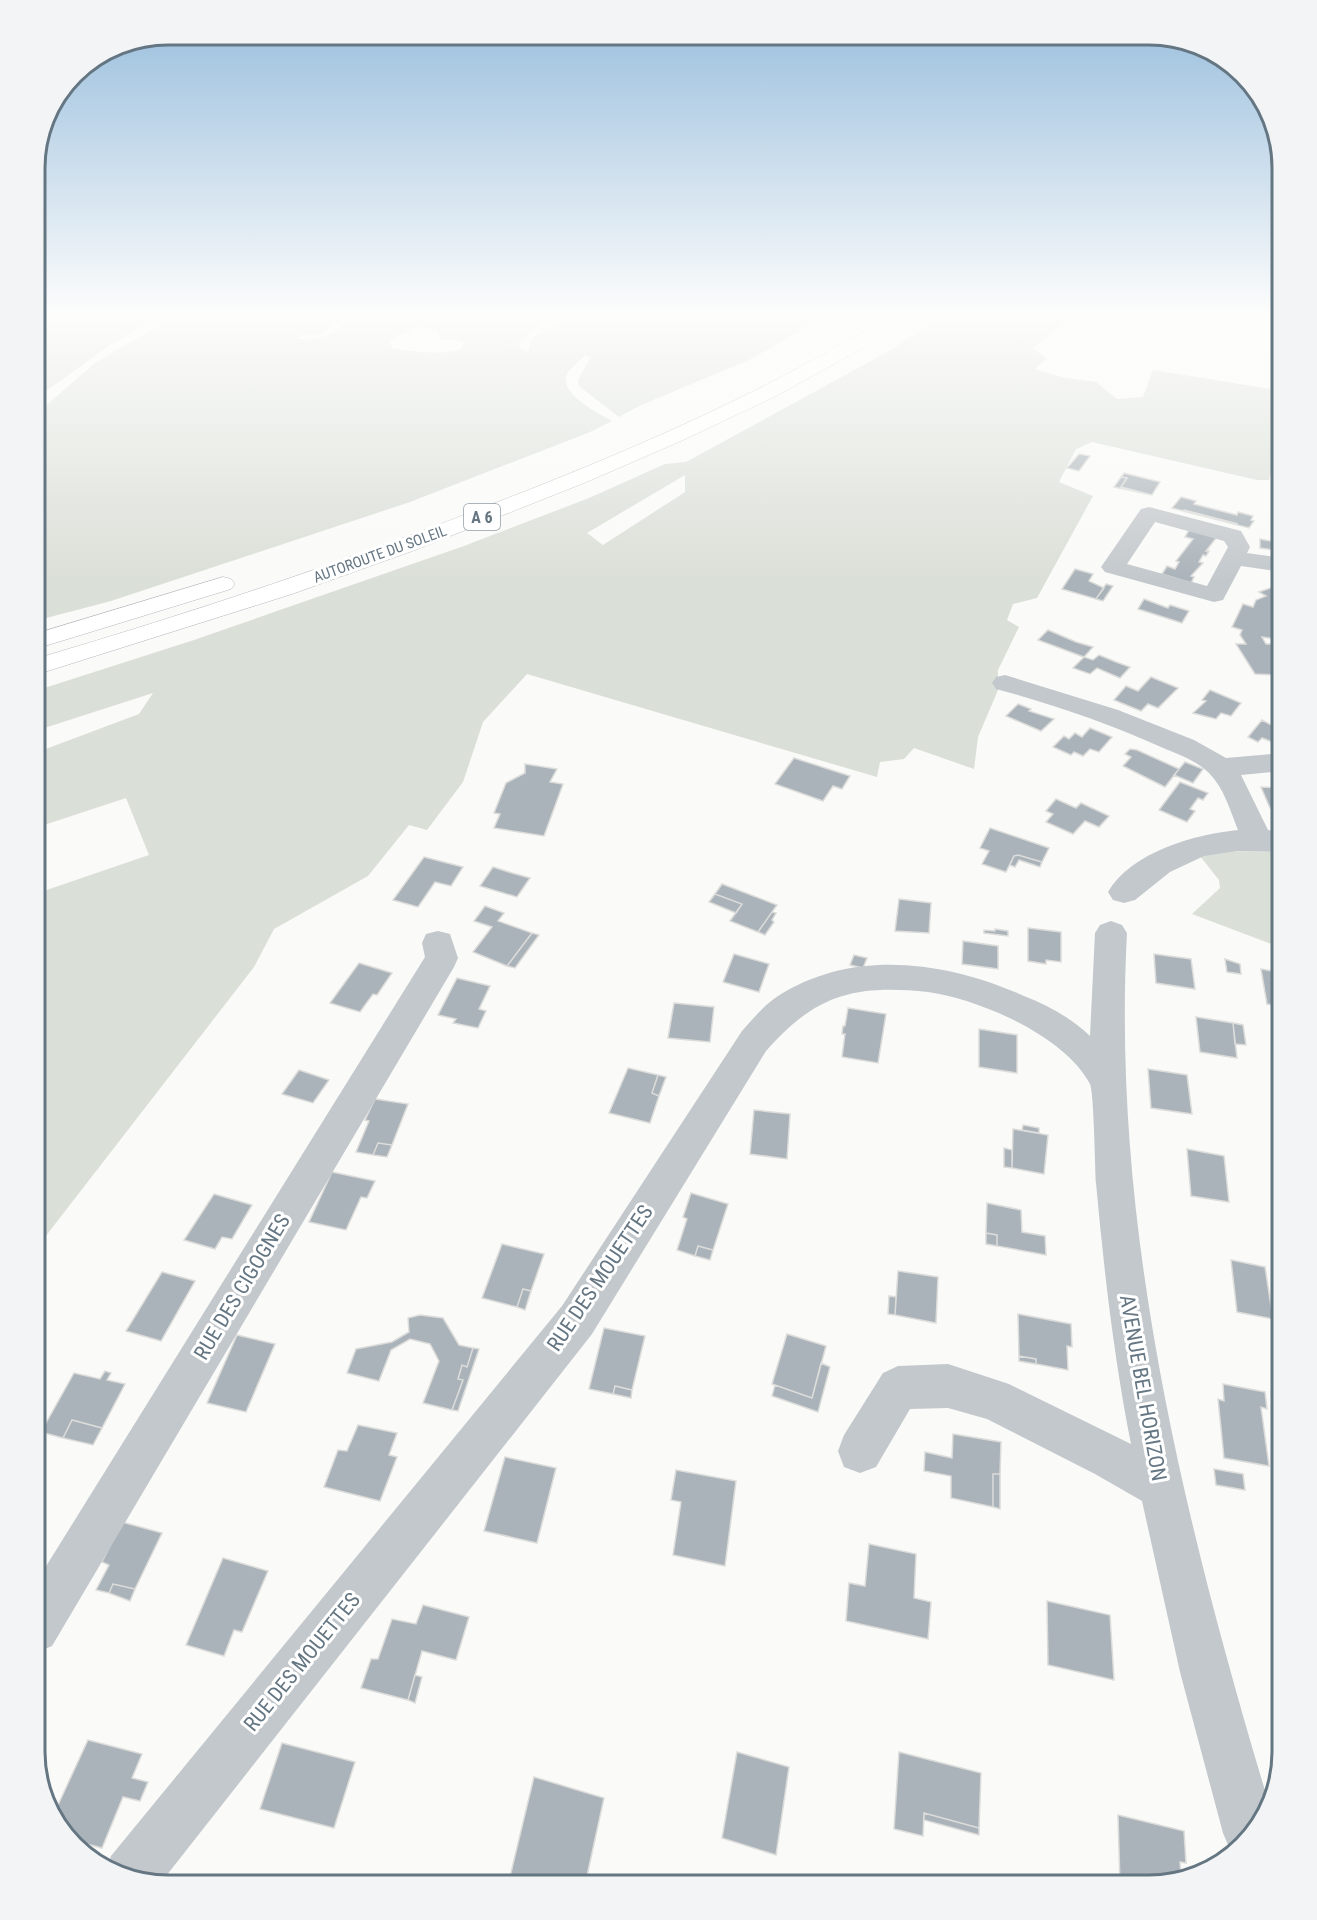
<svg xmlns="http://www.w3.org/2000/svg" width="1317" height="1920" font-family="'Roboto Condensed',sans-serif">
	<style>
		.green { fill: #dadfd7; fill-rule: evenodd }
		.building { fill: #aab3b9; stroke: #dcdcda; stroke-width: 1.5 }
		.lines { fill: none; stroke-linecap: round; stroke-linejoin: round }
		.highway-casing { stroke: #b4b9bd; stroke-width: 1 }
		.minor { fill: #c3c8cc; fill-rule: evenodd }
		.highway { fill: #fff; fill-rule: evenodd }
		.labels { text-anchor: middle; stroke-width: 6; stroke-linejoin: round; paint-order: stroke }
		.far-street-label { font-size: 15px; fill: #657683; stroke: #fff }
		.shield { fill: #fff; stroke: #939fa8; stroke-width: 1.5 }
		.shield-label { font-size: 16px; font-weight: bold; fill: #657683 }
		.near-street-label { font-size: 21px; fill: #657683; stroke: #fff }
		.rim { fill: none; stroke: #657683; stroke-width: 3 }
	</style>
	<rect width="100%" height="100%" fill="#fafaf8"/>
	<path class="green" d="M35,313H165L110,345L35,399Z
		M180,313H352C339,316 332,328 319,334C311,337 303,333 296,338C313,343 339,335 348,317L360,314L550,313L549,320L529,332L528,336L522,339L519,347L528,352L532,338L563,320L559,313H831L751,359L641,405L619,417L579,386L578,380L590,358L585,355C580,361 568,370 566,376C561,395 598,413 612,421L590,432L410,502L111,601L35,621V415L95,363ZM416,327L439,331L438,336L443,340L452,339L464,342L462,349C440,356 412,351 392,348L389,340Z
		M946,313H1079L1032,348L1047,358L1035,369L1065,378L1096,382L1117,399L1143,397L1153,370L1282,391V471L1270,474L1269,480H1257L1092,442L1076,449L1059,482L1093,496L1037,598L1013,604L1007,620L1019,627L998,670V690L978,737L974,769L914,748L904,759L880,762L877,777L527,674L483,722L463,782L427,830L409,825L368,876L274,929L254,967L35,1250V894L149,855L126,798L35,828V753L139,714L153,693L35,731V691L194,640L464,546L589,498L665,464L686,462L891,350ZM685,475V492L603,545L587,533Z
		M1223,851L1282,852V948L1192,914L1220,888L1219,880L1200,856Z"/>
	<path class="building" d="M1079,454L1090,456L1079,471L1067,468Z
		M1124,473L1160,482L1152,495L1121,487L1127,478L1121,477Z
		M1121,477L1127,478L1121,487L1152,495L1114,487Z
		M1181,497L1196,501L1194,504L1237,515L1238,512L1253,516L1251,520L1254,521L1249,528L1172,508Z
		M1184,510L1238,524L1183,511Z
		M1189,530L1217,537L1206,551H1209L1206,556L1203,555L1199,562L1203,563L1191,576L1194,577L1191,583L1162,574L1167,566L1175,569L1179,562L1176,561L1193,539L1185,537Z
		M1260,539L1282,543V551L1260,548Z
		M1075,569L1093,574L1089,581L1104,588L1096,599L1062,589Z
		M1106,584L1113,586L1103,601L1096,599Z
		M1282,584V607L1275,608L1273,612L1282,615V623L1276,639L1262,637L1266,644H1279L1282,649V675L1255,674L1236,644H1246L1240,635L1242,630L1232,627L1243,604L1253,607L1256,600L1266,596L1259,592Z
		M1144,599L1168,608L1170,605L1189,611L1182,623L1138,609Z
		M1048,630L1076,642L1093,647L1084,657L1038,640Z
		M1099,655L1116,662L1130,667L1120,678L1097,668L1090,674L1073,668L1084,657L1093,660Z
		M1151,677L1178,688L1158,708L1148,704L1141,711L1114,700L1126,686L1138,691Z
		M1210,690L1241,703L1231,716L1221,713L1216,719L1193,713L1206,701L1202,700Z
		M1018,704L1031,709L1029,711L1054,719L1041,731L1006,716Z
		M1262,720L1282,731L1280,745L1262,738L1258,742L1248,737Z
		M1090,728L1112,737L1099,752L1090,749L1083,756L1074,752L1071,755L1053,747L1064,736L1069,739L1075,733L1082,737Z
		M1130,749L1137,750L1179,769L1165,787L1123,766L1131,757L1125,754Z
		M794,758L850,776L842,789L833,786L823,801L775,784Z
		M1185,762L1203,769L1193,783L1174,775Z
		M525,764L557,769L550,782L563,784L544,836L494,828L500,814L494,813L506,783L525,773Z
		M1180,782L1208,793L1203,800L1198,798L1190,809L1195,811L1187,822L1159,810Z
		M1280,783L1282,784V808H1270L1261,787L1282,788Z
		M1056,799L1076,808L1081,803L1109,816L1099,827L1085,821L1073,834L1046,822L1053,814L1046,811Z
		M990,828L1049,848L1042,862L1018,855L1014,856L1006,872L982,864L989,851L980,848Z
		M1018,855L1042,862L1040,867L1019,860L1015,867L1010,865L1014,856Z
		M424,857L463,867L451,886L435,882L418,907L393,900Z
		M493,867L512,873L530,878L517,897L480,886Z
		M722,884L777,905L758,932L730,921L742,904L715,894Z
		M715,894L742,904L736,913L709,902Z
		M899,899L931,903L929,933L895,931Z
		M485,906L504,913L498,921L532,933L507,966L473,952L492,927L474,921Z
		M772,912L776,913L772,920L774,922L765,935L758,932Z
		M1028,928L1061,932V962L1046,960V964L1028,961Z
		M995,929L1008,931V936L984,933V930L995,931Z
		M532,933L539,935L515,968L507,966Z
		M963,941L998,946V969L962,964Z
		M734,954L769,964L759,992L723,982Z
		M1154,954L1191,959L1195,989L1156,983Z
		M854,955L867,958L863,968L850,965Z
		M1225,959L1240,964L1241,974L1227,972Z
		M359,963L392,973L377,995L373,994L360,1012L330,1003Z
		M1261,969L1282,973V1006L1267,1004Z
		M457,978L490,986L479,1009L486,1011L478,1028L453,1023L456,1019L438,1015Z
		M674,1003L714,1007L710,1042L668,1038Z
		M848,1008L886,1014L878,1063L842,1057L845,1034H842L843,1026H845Z
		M1196,1017L1233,1023L1237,1058L1200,1052Z
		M1233,1023L1243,1025L1246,1045L1235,1044Z
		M979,1029L1017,1035V1073L979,1067Z
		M628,1068L658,1075L652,1093L659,1096L650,1123L609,1113Z
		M1148,1069L1187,1075L1192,1114L1151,1108Z
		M299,1070L329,1080L313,1103L282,1094Z
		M658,1075L666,1077L659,1096L652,1093Z
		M375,1099L408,1104L392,1145L378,1143L373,1155L356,1152L369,1121L365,1120Z
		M754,1110L790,1114L787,1159L750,1154Z
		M1023,1125L1039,1128V1133L1022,1130Z
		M1013,1129L1048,1135L1044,1174L1012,1168Z
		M378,1143L392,1145L387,1157L373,1155Z
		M1004,1148L1012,1150V1168L1004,1167Z
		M1187,1149L1224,1156L1229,1202L1191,1196Z
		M332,1172L375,1181L367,1198L361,1197L346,1230L309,1222Z
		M691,1193L728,1204L713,1250L698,1246L695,1256L677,1250L687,1219L683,1217Z
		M214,1194L252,1205L232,1239L222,1237L215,1249L184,1240Z
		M987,1203L1021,1210L1022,1232L1045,1236L1046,1255L997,1246V1235L986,1233Z
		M986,1233L997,1235V1246L986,1244Z
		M502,1244L544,1254L531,1291L523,1289L517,1307L482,1298Z
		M698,1246L713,1250L710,1260L695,1256Z
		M1231,1260L1265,1267L1273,1319L1237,1312Z
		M898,1271L938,1277L936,1323L895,1315Z
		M162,1272L195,1281L161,1341L126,1331Z
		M523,1289L531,1291L525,1310L517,1307Z
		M889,1296L896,1297L895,1315L888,1314Z
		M1018,1314L1071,1324L1072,1347L1067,1346L1068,1370L1036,1364V1359L1019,1356Z
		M420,1315L443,1318L459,1345L473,1348L467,1367L462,1365L458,1379L463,1380L452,1410L423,1403L439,1361L430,1344L410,1339L391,1350L379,1381L347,1373L356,1349L392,1342L409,1332L408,1318Z
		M604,1328L645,1336L632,1390L615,1386L613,1394L589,1389Z
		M787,1334L826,1346L812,1398L772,1384Z
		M237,1335L275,1344L246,1412L207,1403Z
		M473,1348L479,1349L458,1411L452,1410L463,1380L458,1379L462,1365L467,1367Z
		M1019,1356L1036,1359V1364L1019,1361Z
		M821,1363L830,1367L818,1412L772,1396L775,1385L812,1398Z
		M105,1371L111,1373L107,1380L125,1384L102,1428L72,1420L63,1438L41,1432L74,1373L100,1379Z
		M1223,1384L1265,1392L1267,1409L1261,1407L1269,1466L1224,1458L1218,1399L1224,1401Z
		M615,1386L632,1390L631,1398L613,1394Z
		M72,1420L102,1428L93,1445L63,1438Z
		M358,1425L397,1433L389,1455L397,1457L380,1501L324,1487L338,1450L347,1451Z
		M953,1434L1001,1442L1000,1474H993V1507L951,1498V1476L924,1471L925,1452L952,1458Z
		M505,1457L556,1468L537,1543L484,1531Z
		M1214,1469L1243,1474L1245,1490L1216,1485Z
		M676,1470L736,1481L725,1566L673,1555L681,1502L671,1500Z
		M993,1474H1000V1509L993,1507Z
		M122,1522L162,1533L135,1589L113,1584L109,1593L96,1590L109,1565L102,1562Z
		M869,1544L916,1554L914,1598L931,1602L928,1639L846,1621L849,1583L865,1586Z
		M223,1558L268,1571L242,1632L234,1630L224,1656L186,1645Z
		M113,1584L135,1589L130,1601L109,1593Z
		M1274,1592L1282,1593V1654L1280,1653Z
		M1047,1601L1110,1615L1114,1680L1048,1665Z
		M423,1605L469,1617L456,1660L422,1651L408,1700L361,1688L371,1659H378L392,1619L416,1624Z
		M415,1675L422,1677L415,1703L408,1700Z
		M88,1740L142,1754L132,1778L148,1782L140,1801L123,1797L102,1848L72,1840L52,1818Z
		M282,1743L355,1762L334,1828L260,1809Z
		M737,1752L789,1767L776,1855L722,1838Z
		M899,1752L981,1773L979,1828L924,1813L923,1836L894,1829Z
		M534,1777L604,1798L585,1885H557L543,1882L542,1885H508Z
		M924,1813L979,1828V1835L924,1820Z
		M1118,1815L1184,1831L1186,1863L1180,1862L1181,1877L1150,1885H1120Z"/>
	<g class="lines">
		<g class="highway-casing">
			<path id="highway" d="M895,313H916L868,345L776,396L681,441L584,483L415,550L292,594L35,675V659C195,612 353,559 508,498C642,446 773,388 895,313Z
				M223,577L231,579L235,584L231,589L35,649V634Z"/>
		</g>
		<path class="minor" d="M1149,507L1241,531L1250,547L1247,553L1282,558V572L1241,566L1223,600L1214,602L1105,572L1101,567L1141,509ZM1155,522L1224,541L1228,547L1207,586L1127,564Z
			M1005,675L1118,710L1194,740L1226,758L1282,753V771L1241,775L1268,830L1282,832V852L1237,851L1204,856L1170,872L1135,900L1124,903L1113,900L1108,892C1131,852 1196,834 1238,830C1230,810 1224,788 1209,773C1196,760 1177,754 1161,747C1107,723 1052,704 996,689L992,683L996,677Z
			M1111,921L1122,925L1127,933C1111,1228 1185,1524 1269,1804L1264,1819L1231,1852L1223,1833L1180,1672L1142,1501L1095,1474L987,1419L948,1408L910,1409L876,1467L860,1473L844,1467L838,1451L844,1435L883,1373L898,1366L948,1364L1009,1384L1131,1444C1114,1358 1104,1271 1096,1183C1095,1167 1094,1093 1090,1084C1065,1036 979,999 928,992C854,984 815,995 766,1051L592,1334L159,1885L107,1868L111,1856L562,1306L742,1031C753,1019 764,1005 778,996C853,948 946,961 1024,996C1049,1006 1070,1017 1090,1036L1095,933L1100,925Z
			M438,931L450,934L458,958L454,967L52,1646L35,1653V1584L425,957L422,943L426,934Z"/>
		<use href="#highway" class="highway"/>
	</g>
	<linearGradient id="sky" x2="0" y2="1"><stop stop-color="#96bcdc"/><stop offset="0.54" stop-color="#fdfdfc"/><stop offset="1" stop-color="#fdfdfc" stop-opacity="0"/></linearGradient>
	<rect width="1317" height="582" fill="url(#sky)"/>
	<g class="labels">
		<g class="far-street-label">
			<text transform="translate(380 554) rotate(-20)" y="5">AUTOROUTE DU SOLEIL</text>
		</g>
		<rect class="shield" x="464" y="504" width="36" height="26" rx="4.5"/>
		<g class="shield-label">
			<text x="482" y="523">A 6</text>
		</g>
		<g class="near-street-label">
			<text transform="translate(600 1278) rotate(-56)" y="7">RUE DES MOUETTES</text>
			<text transform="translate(242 1287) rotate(-59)" y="7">RUE DES CIGOGNES</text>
			<text transform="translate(1143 1388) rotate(80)" y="7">AVENUE BEL HORIZON</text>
			<text transform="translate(302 1662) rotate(-51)" y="7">RUE DES MOUETTES</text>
		</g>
	</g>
	<path d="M0 0H1317V1920H0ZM168 45H1149A123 123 0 0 1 1272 168V1752A123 123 0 0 1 1149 1875H168A123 123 0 0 1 45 1752V168A123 123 0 0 1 168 45Z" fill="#f3f4f5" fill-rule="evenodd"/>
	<path class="rim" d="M168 45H1149A123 123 0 0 1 1272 168V1752A123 123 0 0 1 1149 1875H168A123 123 0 0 1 45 1752V168A123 123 0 0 1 168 45Z"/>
</svg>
